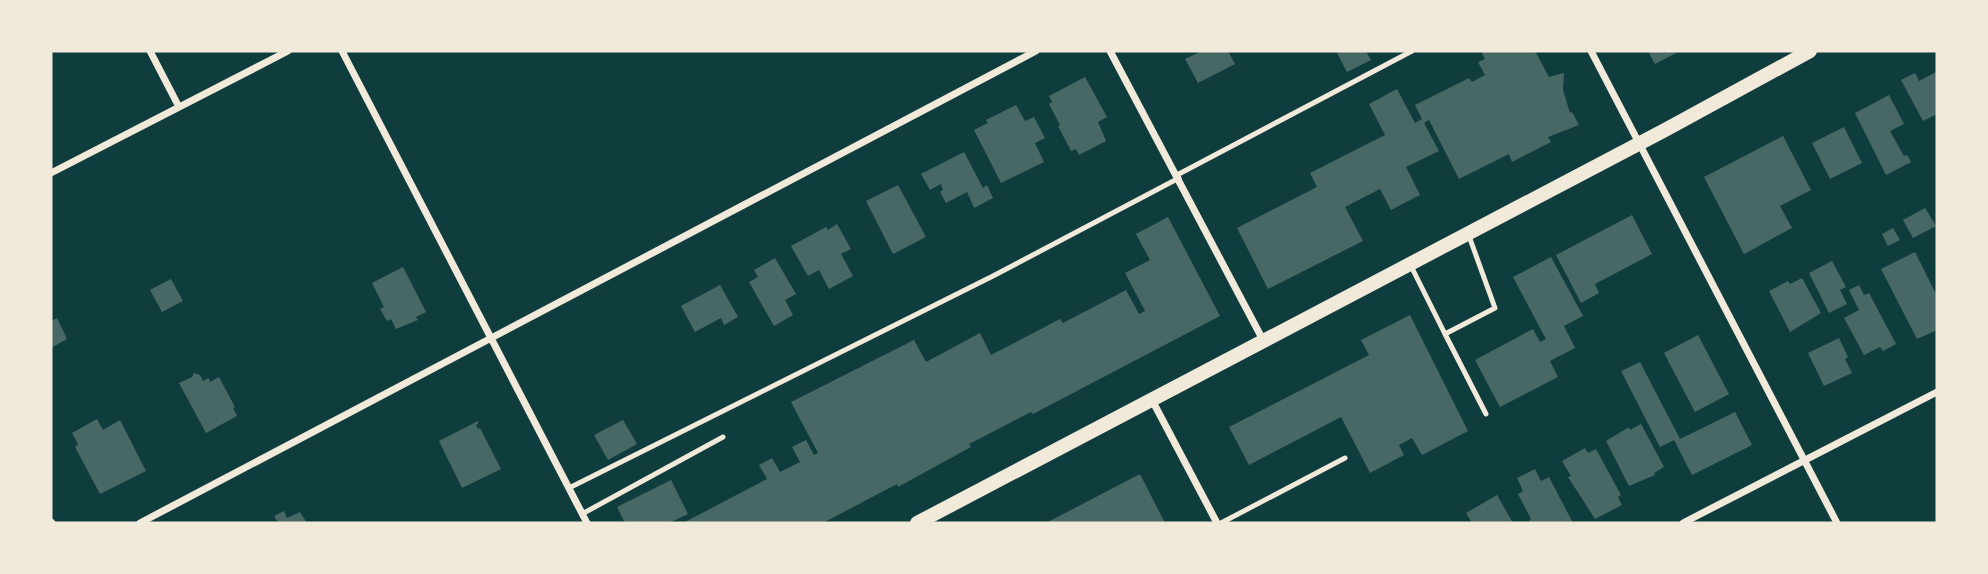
<svg xmlns="http://www.w3.org/2000/svg" width="1988" height="574" font-family="'Fira Sans',sans-serif">
	<style>
		.building { fill: #486865 }
		.lines { fill: none; stroke-linecap: round; stroke-linejoin: round }
		.service { stroke: #f1e9da; stroke-width: 5 }
		.minor { stroke: #f1e9da; stroke-width: 7 }
		.secondary { stroke: #f1e9da; stroke-width: 14 }
	</style>
	<rect width="100%" height="100%" fill="#0f3d3e"/>
	<path class="building" d="M1202,51H1228L1235,64L1198,83L1185,59Z
		M1336,51H1366L1371,60L1347,72Z
		M1481,51H1535L1549,77L1564,73L1563,90L1570,113L1572,112L1579,125L1548,137L1551,142L1512,162L1509,154L1459,179L1429,120L1424,123L1439,151L1406,167L1420,195L1391,210L1380,189L1345,207L1363,241L1268,289L1237,228L1317,187L1310,173L1385,135L1369,104L1397,89L1415,123L1422,119L1415,105L1469,78L1472,82L1485,75L1478,62L1485,59Z
		M1648,51H1680L1655,64Z
		M1936,72L1937,114L1923,121L1901,80L1915,73L1919,81Z
		M1085,77L1107,117L1098,122L1106,141L1079,155L1076,149L1071,151L1058,126L1060,125L1049,104L1052,102L1049,96Z
		M1889,95L1904,124L1890,131L1904,156L1907,155L1911,162L1886,175L1855,113Z
		M1016,105L1025,121L1034,117L1045,138L1035,143L1044,162L1001,183L974,130L988,123L986,120Z
		M1844,127L1862,163L1830,179L1812,143Z
		M1783,136L1811,190L1780,206L1792,228L1744,254L1704,177Z
		M964,152L983,188L987,185L993,198L974,208L967,192L946,203L940,192L943,190L941,184L930,190L921,174Z
		M898,185L926,237L893,254L866,201Z
		M1925,208L1936,226L1913,238L1903,220Z
		M1632,215L1652,254L1595,284L1599,293L1581,303L1556,255Z
		M1168,217L1220,316L1033,414L1031,412L969,444L971,447L898,487L897,484L823,523H683L767,479L759,465L772,458L780,472L800,462L792,447L806,440L814,455L818,453L791,402L914,340L926,362L980,333L991,355L1060,319L1063,323L1126,290L1139,314L1145,311L1125,273L1150,260L1136,234Z
		M837,224L851,249L841,254L853,276L829,289L819,270L808,276L791,246L826,227L828,230Z
		M1893,228L1900,240L1888,246L1882,234Z
		M1915,252L1937,296V330L1917,339L1881,269Z
		M1551,257L1583,316L1564,326L1575,348L1550,361L1558,377L1500,407L1475,360L1533,329L1540,342L1546,339L1513,277Z
		M775,258L796,294L785,300L793,315L774,326L749,282L758,277L754,270Z
		M1832,261L1846,287L1840,290L1847,304L1829,313L1809,273Z
		M403,267L426,312L416,317L418,320L396,329L391,319L387,321L380,309L384,307L372,283Z
		M1802,278L1821,313L1790,332L1769,291L1788,281L1790,284Z
		M171,279L183,301L162,312L150,290Z
		M720,285L738,317L724,325L721,318L695,332L681,306Z
		M1859,285L1864,295L1869,293L1896,344L1883,351L1880,347L1864,355L1844,318L1859,310L1849,290Z
		M1410,315L1468,431L1422,455L1412,438L1399,445L1404,455L1370,473L1341,417L1249,465L1229,427L1369,355L1361,340Z
		M57,318L67,339L51,348V321Z
		M1698,335L1729,394L1695,412L1664,353Z
		M1839,338L1848,357L1845,359L1852,373L1824,386L1808,353Z
		M1640,362L1680,439L1735,412L1752,445L1692,475L1674,440L1660,447L1621,371Z
		M194,373L200,375L203,381L209,378L210,382L219,377L235,407L233,408L237,416L206,433L179,383L192,377Z
		M97,419L103,430L120,420L146,471L100,494L75,447L78,444L72,433Z
		M623,420L637,444L608,460L594,435Z
		M478,421V424L476,425L478,429L480,428L501,469L462,488L439,441Z
		M1641,424L1664,467L1654,473L1655,475L1629,486L1606,441L1629,427L1630,430Z
		M1585,448L1588,453L1596,449L1621,495L1618,497L1622,505L1595,519L1568,477L1571,476L1562,461Z
		M1535,469L1541,481L1549,477L1573,523H1531L1529,520L1531,519L1518,494L1523,491L1517,478Z
		M1140,474L1165,523H1046Z
		M671,480L688,514L669,523H625L617,507Z
		M1497,495L1513,523H1472L1466,513Z
		M284,511L287,518L300,512L307,523H278L274,516Z"/>
	<g class="lines">
		<path class="service" d="M1177,175L1412,51
			M1469,236L1495,308L1445,334L1486,414
			M1410,264L1445,334
			M569,488L993,276L1179,178
			M582,514L723,437
			M1221,523L1345,458"/>
		<path class="minor" d="M150,51L179,107
			M342,51L587,523
			M1110,51L1263,340
			M1591,51L1837,523
			M51,173L288,51
			M1152,400L1217,523
			M51,522L52,523
			M140,523L1036,51
			M1683,523L1937,392"/>
		<path class="secondary" d="M917,523L1665,130L1810,51"/>
	</g>
	<rect width="1988" height="574" fill="none" stroke="#f1e9da" stroke-width="105"/>
</svg>
